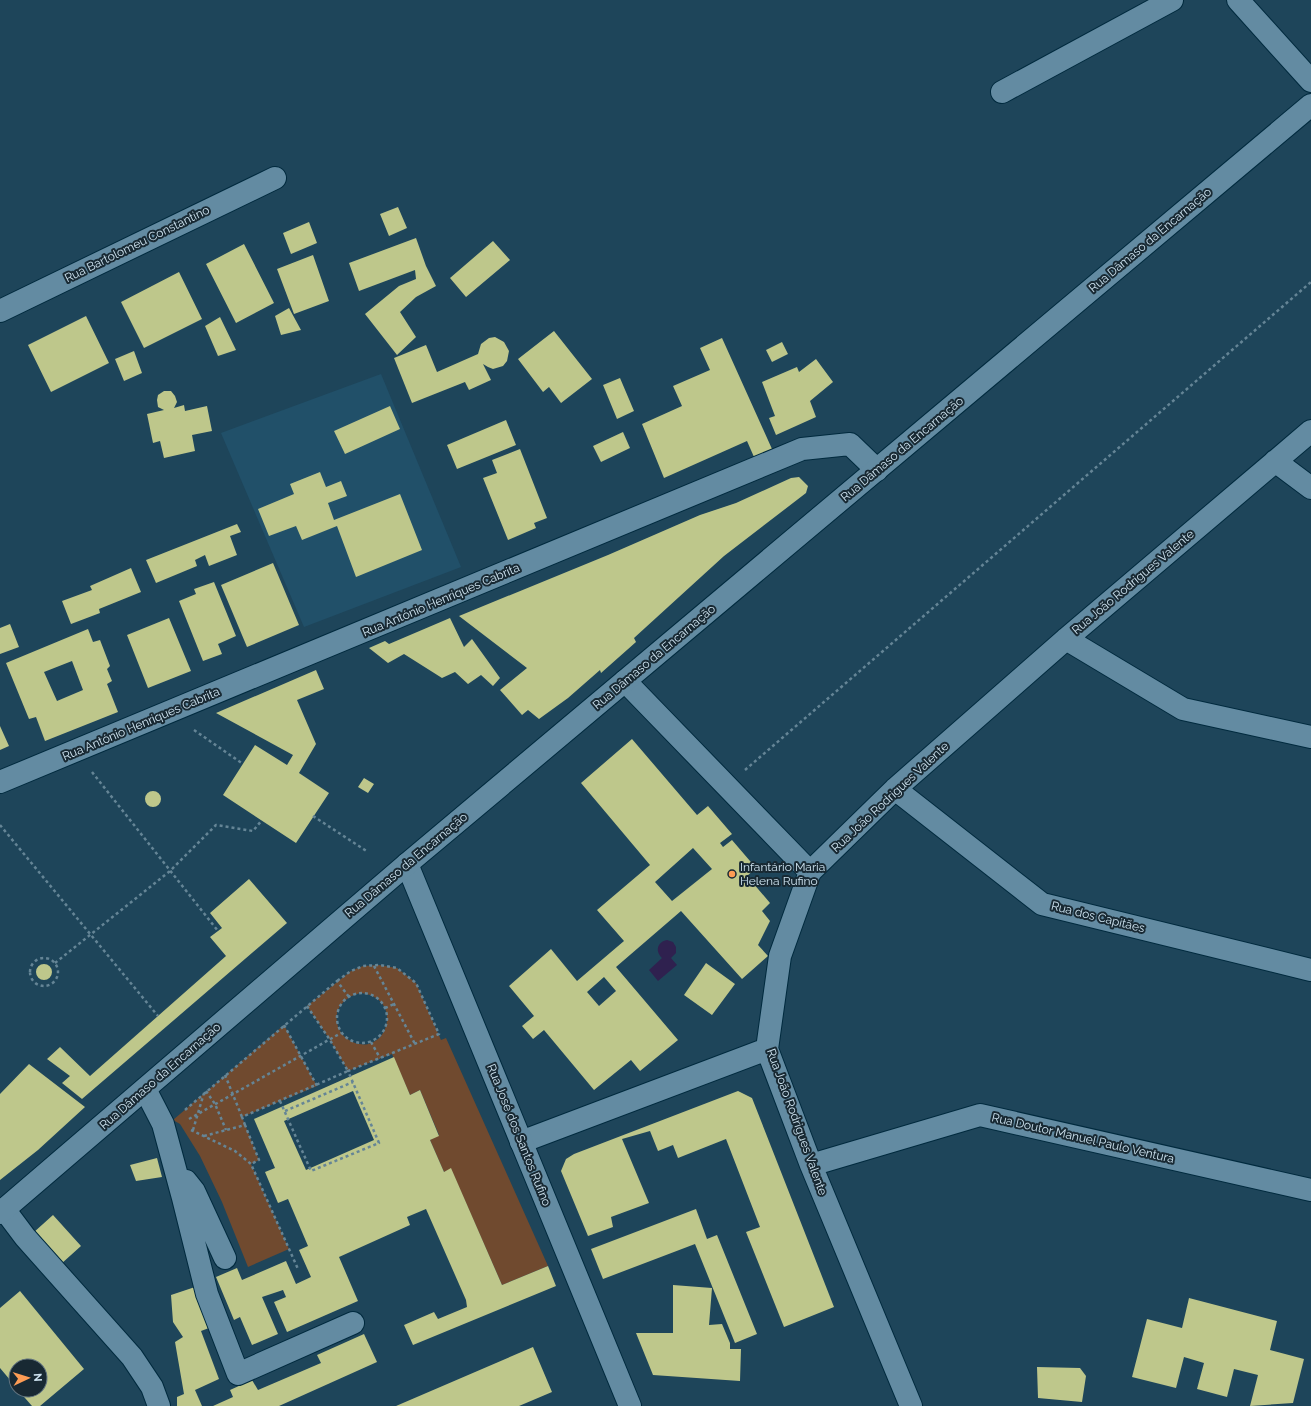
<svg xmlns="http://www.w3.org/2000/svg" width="1311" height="1406" font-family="Raleway,sans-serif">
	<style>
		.built { fill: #215069 }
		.green { fill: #704a2f; fill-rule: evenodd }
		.water { fill: #2f214f }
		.building { fill: #bec78b; fill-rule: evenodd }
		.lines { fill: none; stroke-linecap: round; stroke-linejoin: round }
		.minor-casing { stroke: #012a3e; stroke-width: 24 }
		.tertiary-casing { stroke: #012a3e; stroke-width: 24 }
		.secondary-casing { stroke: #012a3e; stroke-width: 24 }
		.path { stroke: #658596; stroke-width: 2.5; stroke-dasharray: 3 3; stroke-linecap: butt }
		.minor { stroke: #638ba2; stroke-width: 22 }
		.tertiary { stroke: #638ba2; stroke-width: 22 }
		.secondary { stroke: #638ba2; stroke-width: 22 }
		.poi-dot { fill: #fd9c55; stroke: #182933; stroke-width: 1.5 }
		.labels { text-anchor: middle; stroke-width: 4; stroke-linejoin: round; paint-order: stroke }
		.street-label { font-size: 12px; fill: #cee3f0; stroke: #182933 }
		.poi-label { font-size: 12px; fill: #cee3f0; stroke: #182933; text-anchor: start }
	</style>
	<rect width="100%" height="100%" fill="#1e455a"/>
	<path class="built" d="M381,374L461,567L304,627L221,433Z"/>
	<path class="green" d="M379,965L397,968L416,983L441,1040L446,1038L548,1266L502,1285L451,1169L444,1172L430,1140L439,1135L420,1090L410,1095L392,1054L348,1071L330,1040L307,1006L351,971L363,966ZM361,993C404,998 388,1054 355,1043C350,1041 345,1038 342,1034C329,1015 341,997 361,993Z
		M284,1025L317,1086L242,1117L259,1160L251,1164L289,1249L248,1267L222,1202L200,1156L180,1124L173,1120Z"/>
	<path class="water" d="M667,940L673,942L676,947V953L671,958L677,965L658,981L649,970L662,958C655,951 657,942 667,940Z"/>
	<path class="building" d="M398,207L407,228L389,236L380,214Z
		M309,222L317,243L291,254L283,233Z
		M416,238L426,266L436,286L416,297L400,312L416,337L397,355L365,314L399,286L416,279L415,270L359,291L349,263Z
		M493,241L510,260L466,297L450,278Z
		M244,244L274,303L236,323L206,264Z
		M313,255L329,301L294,314L277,269Z
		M179,272L202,319L144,348L121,302Z
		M289,308L301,330L281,335L275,316Z
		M86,316L109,363L51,392L28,345Z
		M220,317L236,350L218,356L205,326Z
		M554,331L592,379L561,403L549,387L543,392L518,359Z
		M495,337L504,342L509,351L507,361L503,366L493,369L488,367L483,364L491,380L469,390L465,382L412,403L394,358L426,345L437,372L478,354L481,344L489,338Z
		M722,338L772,449L754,457L747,441L664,478L642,424L682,406L673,386L710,370L700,348Z
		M782,342L788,354L772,362L766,350Z
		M134,351L142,373L124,381L115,359Z
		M816,359L833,382L810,401L816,417L776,435L769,418L775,416L762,382L797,367L799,372Z
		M620,378L634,411L617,419L603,385Z
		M164,391H171L175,396L177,402L174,408L184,405L185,411L207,406L212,431L192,435L195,451L164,458L160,441L153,443L147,414L164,410L158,407L157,400L158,395Z
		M390,406L400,429L345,454L334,431Z
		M506,420L516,445L457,469L447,445Z
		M623,432L630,448L601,462L593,446Z
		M520,449L547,518L534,523L536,528L508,540L483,478L497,473L492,460Z
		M320,472L326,487L341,481L347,496L328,503L334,520L400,494L422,550L356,577L337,526L302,540L296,526L269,536L258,509L294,494L290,484Z
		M799,477L808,486L806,493L724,556L634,638L636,642L601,673L600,670L568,698L539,719L528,710L522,715L500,690L527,668L459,616L608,555L700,515L736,503L791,478Z
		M237,524L241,532L230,536L237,555L209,566L205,555L195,560L197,566L156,583L146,560Z
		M273,563L299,625L247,647L221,585Z
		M131,568L141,592L99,609L100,613L71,624L62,601L92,590L90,586Z
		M214,582L236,636L218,644L222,654L203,661L179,601L196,594L194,589Z
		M169,618L191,671L148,688L127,635Z
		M450,618L464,647L472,639L500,678L493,686L481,675L468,684L455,672L442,678L404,654L388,663L369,648L385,641L389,644Z
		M10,624L19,647L0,654V628Z
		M88,629L93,642L100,640L110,666L107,669L112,681L107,684L118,712L45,741L36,717L29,719L6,663ZM72,661L83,690L57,701L44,672Z
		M316,670L324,689L297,700L316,744L299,773L329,793L296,843L223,795L255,745L287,765L293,755L216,713Z
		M0,726L9,746L0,750Z
		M632,739L697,815L708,806L732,834L720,843L723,847L732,840L756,868L747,876L770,903L762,911L770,921L758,945L768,956L742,979L681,911L616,967L678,1040L640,1071L631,1060L594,1090L544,1030L533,1039L522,1026L534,1016L509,986L551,949L577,981L624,941L597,910L650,865L581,783ZM693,848L712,869L672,901L655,882ZM604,977L616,991L599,1006L587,992Z
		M364,778L374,784L368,793L358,787Z
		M145 799a8 8 0 1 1 16 0a8 8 0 1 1-16 0Z
		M249,879L287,923L82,1099L62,1083L70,1076L47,1059L60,1047L90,1076L226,956L210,937L222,928L210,913Z
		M706,963L735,984L712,1015L684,995Z
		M36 972a8 8 0 1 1 16 0a8 8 0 1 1-16 0Z
		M394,1057L410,1095L420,1090L439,1136L430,1140L444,1172L451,1168L502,1285L548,1266L556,1286L413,1345L404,1325L434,1312L438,1319L467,1307L466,1300L426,1209L407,1217L410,1225L339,1257L358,1301L287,1332L274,1302L286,1297L283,1290L262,1297L278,1334L252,1345L240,1317L234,1320L216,1277L237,1268L242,1280L286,1261L296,1284L311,1277L299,1250L308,1246L288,1199L278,1203L265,1172L275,1168L254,1119ZM353,1091L374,1140L306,1170L284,1121Z
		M29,1064L85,1107L38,1150L0,1180V1094Z
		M738,1091L752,1098L834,1307L784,1327L746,1232L760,1227L726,1139L678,1158L673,1145L658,1151L650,1131L622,1139L649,1203L611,1217L613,1227L588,1236L561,1171L566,1159L574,1154Z
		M157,1158L162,1177L136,1181L130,1165Z
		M696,1209L707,1239L717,1235L757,1334L735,1343L695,1244L603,1279L591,1249Z
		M53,1215L81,1246L61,1264L33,1233Z
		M673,1285L712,1288L709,1325L722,1324L730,1343V1349H741L740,1381L653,1375L636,1333H673Z
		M198,1286L209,1328L201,1331L219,1379L195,1390L202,1406H177V1397L184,1394L175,1342L183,1337L173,1322L171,1295Z
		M20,1291L84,1369L40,1406H32L18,1390H40V1366H16V1387L0,1368V1308Z
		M1189,1298L1277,1321L1270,1350L1304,1359L1293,1403L1250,1406L1258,1375L1234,1369L1227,1397L1197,1389L1204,1363L1184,1357L1176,1388L1132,1377L1147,1319L1182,1328Z
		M364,1334L377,1362L279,1406H213L233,1397L230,1390L252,1380L258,1390L321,1363L317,1355Z
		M533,1347L552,1392L519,1406H396Z
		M1037,1367L1080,1368L1086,1376L1082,1402L1038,1398Z"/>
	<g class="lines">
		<g class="minor-casing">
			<path id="minor" d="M1238,0L1311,81
				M1002,92L1172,0
				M0,311L275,178
				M1275,461L1311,488
				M1066,639L1183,709L1311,737
				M625,681L810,872
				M895,789L1042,904L1311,970
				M145,1089L163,1124L183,1198L207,1294L238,1374L353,1323
				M521,1142L767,1049
				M811,1165L980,1115L1311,1190
				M186,1181L194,1191L225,1258
				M4,1209L25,1237L132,1357L152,1387L159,1406
				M911,1406L811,1165L767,1049L780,956L810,872L895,789L1066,639L1311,431"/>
		</g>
		<g class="tertiary-casing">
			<path id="tertiary" d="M0,782L802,449L850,444L877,470
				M407,864L630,1406"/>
		</g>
		<g class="secondary-casing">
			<path id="secondary" d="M0,1213L407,864L1311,105"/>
		</g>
		<path class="path" d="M194,730L243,764
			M745,770L1311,282
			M92,772L218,931
			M313,816L368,852
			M0,825L158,1016
			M30 972a14 14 0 1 1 28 0a14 14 0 1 1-28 0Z
			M55,963L170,871L216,825L253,831L262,820
			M374,966L415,1044
			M337 1018a25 25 0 1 1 50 0a25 25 0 1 1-50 0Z
			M385,1008L394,1004
			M284,1025L317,1086
			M371,1042L380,1058
			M225,1075L242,1117
			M206,1091L215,1104L226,1130
			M280,1101L311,1171L379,1143L348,1071L439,1034L416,983L397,968L379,965L363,966L351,971L337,981
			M185,1110L337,981L349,997
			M285,1111L353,1082
			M189,1119L341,1033
			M245,1125L242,1117L348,1071L330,1040L307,1006
			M191,1130L235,1151L251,1164L298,1269
			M193,1130L204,1093
			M204,1136L245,1125L259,1160L251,1164"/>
		<use href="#minor" class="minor"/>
		<use href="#tertiary" class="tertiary"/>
		<use href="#secondary" class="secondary"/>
	</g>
	<circle class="poi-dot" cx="732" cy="874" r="4"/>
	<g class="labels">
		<g class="street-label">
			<text transform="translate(1150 240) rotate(-40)" y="4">Rua Dâmaso da Encarnação</text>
			<text transform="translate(137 244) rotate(-26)" y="4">Rua Bartolomeu Constantino</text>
			<text transform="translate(902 449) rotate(-40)" y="4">Rua Dâmaso da Encarnação</text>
			<text transform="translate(1133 582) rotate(-40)" y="4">Rua João Rodrigues Valente</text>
			<text transform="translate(441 600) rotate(-23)" y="4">Rua António Henriques Cabrita</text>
			<text transform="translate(654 657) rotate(-40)" y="4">Rua Dâmaso da Encarnação</text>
			<text transform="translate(141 724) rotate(-23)" y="4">Rua António Henriques Cabrita</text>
			<text transform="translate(890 797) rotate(-43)" y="4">Rua João Rodrigues Valente</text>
			<text transform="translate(406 865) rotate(-40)" y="4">Rua Dâmaso da Encarnação</text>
			<text transform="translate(1098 917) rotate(14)" y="4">Rua dos Capitães</text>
			<text transform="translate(160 1076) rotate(-41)" y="4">Rua Dâmaso da Encarnação</text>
			<text transform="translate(797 1122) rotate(70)" y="4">Rua João Rodrigues Valente</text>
			<text transform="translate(519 1135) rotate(68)" y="4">Rua José dos Santos Rufino</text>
			<text transform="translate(1083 1138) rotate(13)" y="4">Rua Doutor Manuel Paulo Ventura</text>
		</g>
		<g class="poi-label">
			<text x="740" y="871">Infantário Maria<tspan x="740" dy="14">Helena Rufino</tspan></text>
		</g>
	</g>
	<g transform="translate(28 1378) rotate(86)"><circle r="19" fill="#182933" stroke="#61737f"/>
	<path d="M0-3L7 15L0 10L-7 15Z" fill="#fd9c55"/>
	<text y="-6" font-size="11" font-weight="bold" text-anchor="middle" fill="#cee3f0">N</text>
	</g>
</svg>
